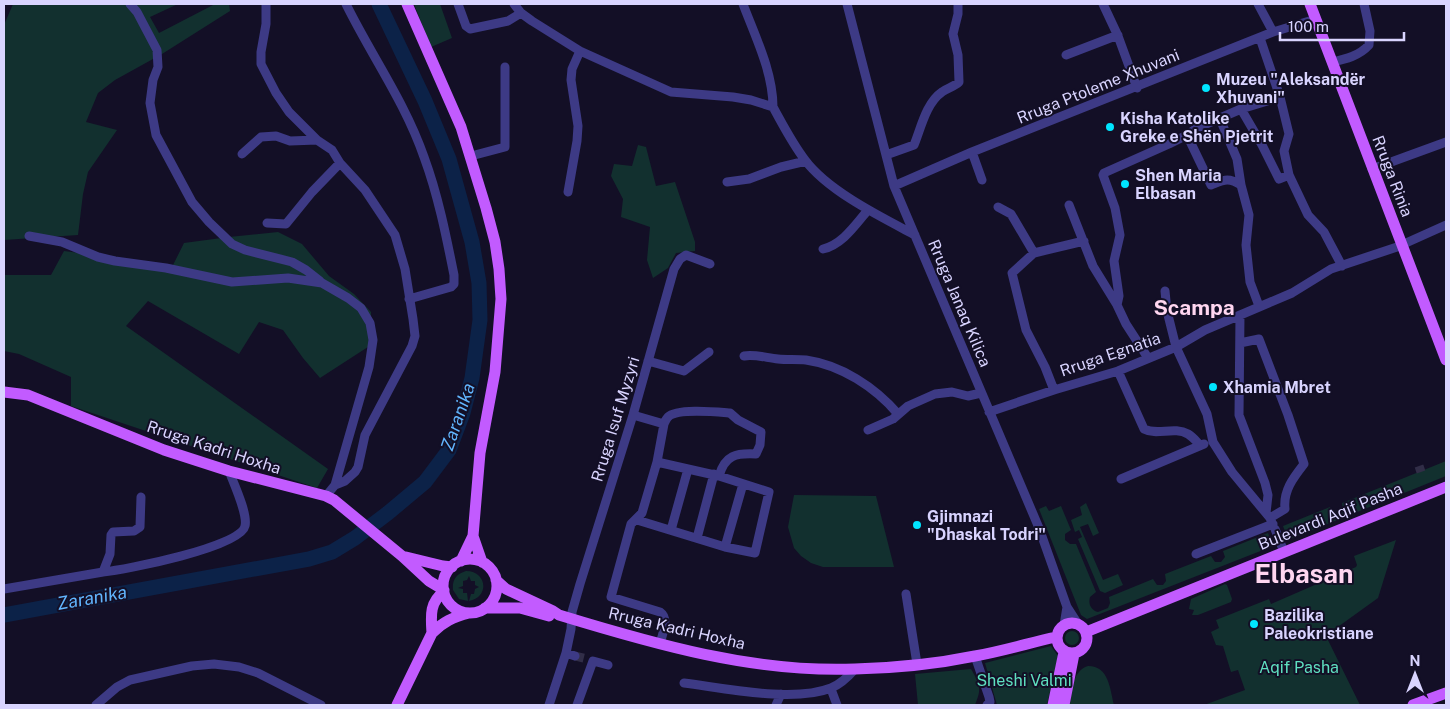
<svg xmlns="http://www.w3.org/2000/svg" width="1450" height="709" font-family="'Public Sans',sans-serif">
	<style>
		.green { fill: #12302f }
		.lines { fill: none; stroke-linecap: round; stroke-linejoin: round }
		.river { stroke: #0c2248; stroke-width: 15 }
		.minor-tunnel { stroke: #312d47; stroke-width: 9; stroke-dasharray: 9 4.5; stroke-linecap: butt }
		.minor { stroke: #3d3a85; stroke-width: 9 }
		.major { stroke: #c25bff; stroke-width: 11 }
		.poi-dot { fill: #00e5ff; stroke: #130f26; stroke-width: 2 }
		.labels { text-anchor: middle; stroke-width: 4; stroke-linejoin: round; paint-order: stroke }
		.poi-label { font-size: 16px; font-weight: bold; fill: #d9d4ff; stroke: #130f26; text-anchor: start }
		.street-label { font-size: 16px; fill: #d9d4ff; stroke: #130f26 }
		.park-label { font-size: 16px; fill: #5fe0c0; stroke: #130f26 }
		.water-label { font-size: 18px; font-style: italic; fill: #62b6ff; stroke: #130f26 }
		.district-label { font-size: 21px; font-weight: bold; fill: #ffd6f0; stroke: #130f26 }
		.town-label { font-size: 26px; font-weight: bold; fill: #ffd6f0; stroke: #130f26 }
	</style>
	<rect width="100%" height="100%" fill="#130f26"/>
	<path class="green" d="M13,4H178L150,17L159,33L215,4H229L230,11L162,54L115,80L98,93L86,122L117,130L88,172L83,194L78,235L4,240V25Z
		M414,4H440L452,38L431,47Z
		M638,145L646,147L656,186L675,182L695,242V251L676,253L668,268L653,278L647,260L650,227L621,217L623,199L611,176L614,164L632,166Z
		M278,232L302,244L329,276L354,294L371,312V345L320,378L303,358L283,330L259,322L239,354L148,301L126,326L328,469L317,488L71,406V377L19,354L4,351V275H51L64,251L173,265L184,243L229,237Z
		M1446,461V476L1288,540L1283,526L1330,507L1334,514H1340L1343,509L1342,503Z
		M794,495L876,496L894,567H823L811,563L801,556L794,548L788,527Z
		M1086,503L1099,533L1093,536L1088,524L1080,527L1103,580L1118,574L1123,585L1105,593L1100,591L1078,539L1082,537L1079,530L1075,532L1071,520L1082,515L1080,507Z
		M1046,506L1049,511L1061,506L1071,530L1065,534V540L1070,544H1076L1096,592L1090,597C1088,604 1091,610 1098,612L1108,608L1110,603L1109,597L1153,579L1157,585H1163L1166,581L1165,574L1211,556L1215,562H1221L1225,557L1223,551L1268,533L1273,546L1087,619L1081,615L1039,509Z
		M1396,540L1378,598L1335,629L1325,634L1360,705H1204L1245,690L1238,670L1231,672L1223,646L1216,645L1211,632L1219,628L1216,620L1269,599L1271,604L1356,567L1357,565L1354,556Z
		M466,571C487,571 490,597 469,601L471,594H474L475,589L479,587L475,585V581H471L469,576L467,580L463,581V586L458,588L463,589V593H467L468,601L459,599L453,590C452,580 456,574 466,571Z
		M1225,584L1227,585L1232,599L1231,602L1198,615H1192L1194,610L1189,609L1191,599Z
		M1065 638a7 7 0 1 1 14 0a7 7 0 1 1-14 0Z
		M1051,646L1058,656L1047,705H997L985,663Z
		M1088,666C1109,666 1110,689 1114,705H1070C1072,691 1072,671 1088,666Z
		M971,669C980,685 982,688 975,705H918L915,674Z"/>
	<g class="lines">
		<path class="river" d="M4,615L309,559L332,552L355,538L388,513L425,482L449,450L463,413L472,378L480,320L479,283L472,242L449,159L425,101L379,4"/>
		<path class="minor-tunnel" d="M1419,466L1421,472
			M575,656L587,659"/>
		<path class="minor" d="M130,4L137,12L157,50L158,67L153,80L150,103L156,135L192,202L209,222L232,244L245,250L292,262L306,270L320,281
			M266,4V24L261,52V64L276,93L289,112L317,140L332,150L340,163L365,190L395,235L405,269L413,319L415,336L412,346L365,435L358,467L355,472L345,481L335,485
			M346,4C371,55 405,102 424,157C438,195 446,235 454,275V284L451,287L409,299
			M458,4L466,26L470,29L508,21L521,13
			M514,4L521,13L532,21L580,51L671,92L733,97L751,100L773,107
			M743,4C755,36 773,72 773,107C783,125 792,143 805,160C828,191 881,217 915,235
			M847,4L894,186L1039,528L1067,607L1078,624
			M1103,4L1118,36L1137,88
			M1258,4L1273,32
			M1260,38L1280,97L1289,134L1284,151L1289,175L1308,215L1324,232L1342,266
			M1066,55L1118,35
			M1332,62C1346,59 1359,56 1369,45L1370,31L1364,4
			M1241,109L1262,145L1279,179L1289,175
			M1220,119L1237,159L1241,185L1249,215L1246,245L1250,282L1259,306
			M1187,135L1211,185C1224,180 1228,177 1241,185
			M972,152L982,180
			M242,154L261,137L276,136L290,141L317,140
			M886,155L914,145C921,128 926,103 942,92C947,88 954,87 959,82L958,55L953,34L958,14V4
			M471,156L505,147V67
			M1372,169L1446,142
			M727,182L749,179L781,167L806,161
			M894,186L972,152L1273,32L1316,19
			M568,192L577,141L578,126L571,80L572,69L580,51
			M1069,205L1093,266L1117,305L1126,324L1148,358
			M998,207L1011,214L1034,253L1012,273L1026,330L1045,367L1054,390
			M267,223L286,224L312,192L340,163
			M29,236L62,242L98,257L115,261L166,268L232,282L288,278L322,283L348,298L361,308L370,323L373,340L369,367L335,485L326,496
			M823,249C843,244 855,225 868,210
			M1034,253L1084,241
			M1165,291L1167,311L1176,347L1207,414L1213,442L1232,472L1270,518L1273,525
			M1117,305L1119,296L1114,261L1120,235L1115,208L1103,175L1104,173L1169,144L1187,135L1197,128L1241,109L1280,97
			M1240,315L1239,415L1265,483L1268,495L1266,513
			M1240,343L1259,339L1288,415L1304,464C1293,478 1283,491 1285,509L1270,518
			M744,356C755,354 767,358 778,359C787,360 797,359 806,360C841,365 875,387 898,414
			M648,361L684,371L709,352
			M1118,371L1144,429C1157,436 1174,426 1188,434C1193,437 1196,441 1200,445
			M989,412L1054,390L1118,371L1176,347L1205,330L1292,293L1331,269L1397,247L1446,225
			M633,415L664,424L657,462L642,513L631,524L611,597L660,612C670,619 662,634 660,644
			M664,424C665,422 666,419 668,417C677,408 717,412 730,413L738,420L761,432L760,445L756,454C736,453 725,455 719,476
			M868,430L893,419L908,406L935,394L952,392L968,396L981,393
			M1121,479L1204,444
			M637,520L725,547L755,553L769,492L719,476L657,462
			M1275,529L1284,552
			M671,530L688,469
			M697,538L714,474
			M725,547L743,484
			M1196,554L1273,524
			M103,572L110,554L111,535L113,532L134,531L140,527L141,497
			M4,589L103,572C125,570 241,547 245,526C248,514 234,484 229,471
			M906,594L917,664
			M1064,625L1067,607
			M566,653L575,656
			M975,656L989,697L990,702L987,705
			M684,683C724,688 793,703 831,688C841,684 848,677 855,669
			M831,689L837,705
			M96,705L117,687L130,680L192,666L214,664L239,667L258,673L321,705
			M549,705L566,653L571,629L572,612L580,584L633,415L674,269L680,259L686,255L710,264
			M577,705L593,661L608,665
			M776,705L781,694"/>
		<path class="major" d="M407,4L461,127L486,208L495,242L499,269L501,299L495,372L480,453L473,536L461,561
			M1310,4L1446,360
			M4,392L28,395L164,450L229,471L326,496L334,500L402,556L429,581L444,590
			M473,536L482,562
			M406,557L443,566L452,567
			M443 586a27 27 0 1 1 54 0a27 27 0 1 1-54 0Z
			M496,580L506,589L553,611L559,615C654,644 754,673 855,669C895,668 936,664 975,656C1003,651 1029,643 1056,637
			M485,608H520L549,616
			M1057 638a15 15 0 1 1 30 0a15 15 0 1 1-30 0Z
			M1086,632L1446,487
			M432,633C431,617 429,602 444,592
			M397,705L432,633C443,622 453,617 469,613
			M1053,705L1064,652
			M1064,705L1074,654
			M1413,705L1446,693"/>
	</g>
	<g class="poi-dot">
		<circle cx="1206" cy="88" r="5"/>
		<circle cx="1110" cy="127" r="5"/>
		<circle cx="1125" cy="184" r="5"/>
		<circle cx="1213" cy="387" r="5"/>
		<circle cx="917" cy="525" r="5"/>
		<circle cx="1254" cy="624" r="5"/>
	</g>
	<g class="labels">
		<g class="poi-label">
			<text x="1216" y="85">Muzeu "Aleksandër<tspan x="1216" dy="18">Xhuvani"</tspan></text>
			<text x="1120" y="124">Kisha Katolike<tspan x="1120" dy="18">Greke e Shën Pjetrit</tspan></text>
			<text x="1135" y="181">Shen Maria<tspan x="1135" dy="18">Elbasan</tspan></text>
			<text x="1223" y="393">Xhamia Mbret</text>
			<text x="927" y="522">Gjimnazi<tspan x="927" dy="18">"Dhaskal Todri"</tspan></text>
			<text x="1264" y="621">Bazilika<tspan x="1264" dy="18">Paleokristiane</tspan></text>
		</g>
		<g class="street-label">
			<text transform="translate(1098 86) rotate(-22)" y="6">Rruga Ptoleme Xhuvani</text>
			<text transform="translate(1393 176) rotate(69)" y="6">Rruga Rinia</text>
			<text transform="translate(960 303) rotate(67)" y="6">Rruga Janaq Kilica</text>
			<text transform="translate(1110 354) rotate(-19)" y="6">Rruga Egnatia</text>
			<text transform="translate(615 419) rotate(-73)" y="6">Rruga Isuf Myzyri</text>
			<text transform="translate(214 447) rotate(18)" y="6">Rruga Kadri Hoxha</text>
			<text transform="translate(1330 516) rotate(-22)" y="6">Bulevardi Aqif Pasha</text>
			<text transform="translate(677 628) rotate(13)" y="6">Rruga Kadri Hoxha</text>
		</g>
		<g class="park-label">
			<text x="1299" y="673">Aqif Pasha</text>
			<text x="1024" y="686">Sheshi Valmi</text>
		</g>
		<g class="water-label">
			<text transform="translate(458 417) rotate(-71)" y="6">Zaranika</text>
			<text transform="translate(92 598) rotate(-10)" y="6">Zaranika</text>
		</g>
		<g class="district-label">
			<text x="1194" y="315">Scampa</text>
		</g>
		<g class="town-label">
			<text x="1304" y="583">Elbasan</text>
		</g>
	</g>
	<rect width="1450" height="709" fill="none" stroke="#d9d4ff" stroke-width="10"/>
	<g transform="translate(1415 674)" stroke="#130f26" stroke-width="4" paint-order="stroke">
	<path d="M0-4L9 19L0 12L-9 19Z" fill="#d9d4ff"/>
	<text y="-8" font-size="14" font-weight="bold" text-anchor="middle" fill="#d9d4ff">N</text>
	</g>
	<path d="M1280 32v8h124v-8" fill="none" stroke="#d9d4ff" stroke-width="2.5"/>
	<text x="1288" y="32" font-size="15" fill="#d9d4ff" stroke="#130f26" stroke-width="4" paint-order="stroke">100 m</text>
</svg>
